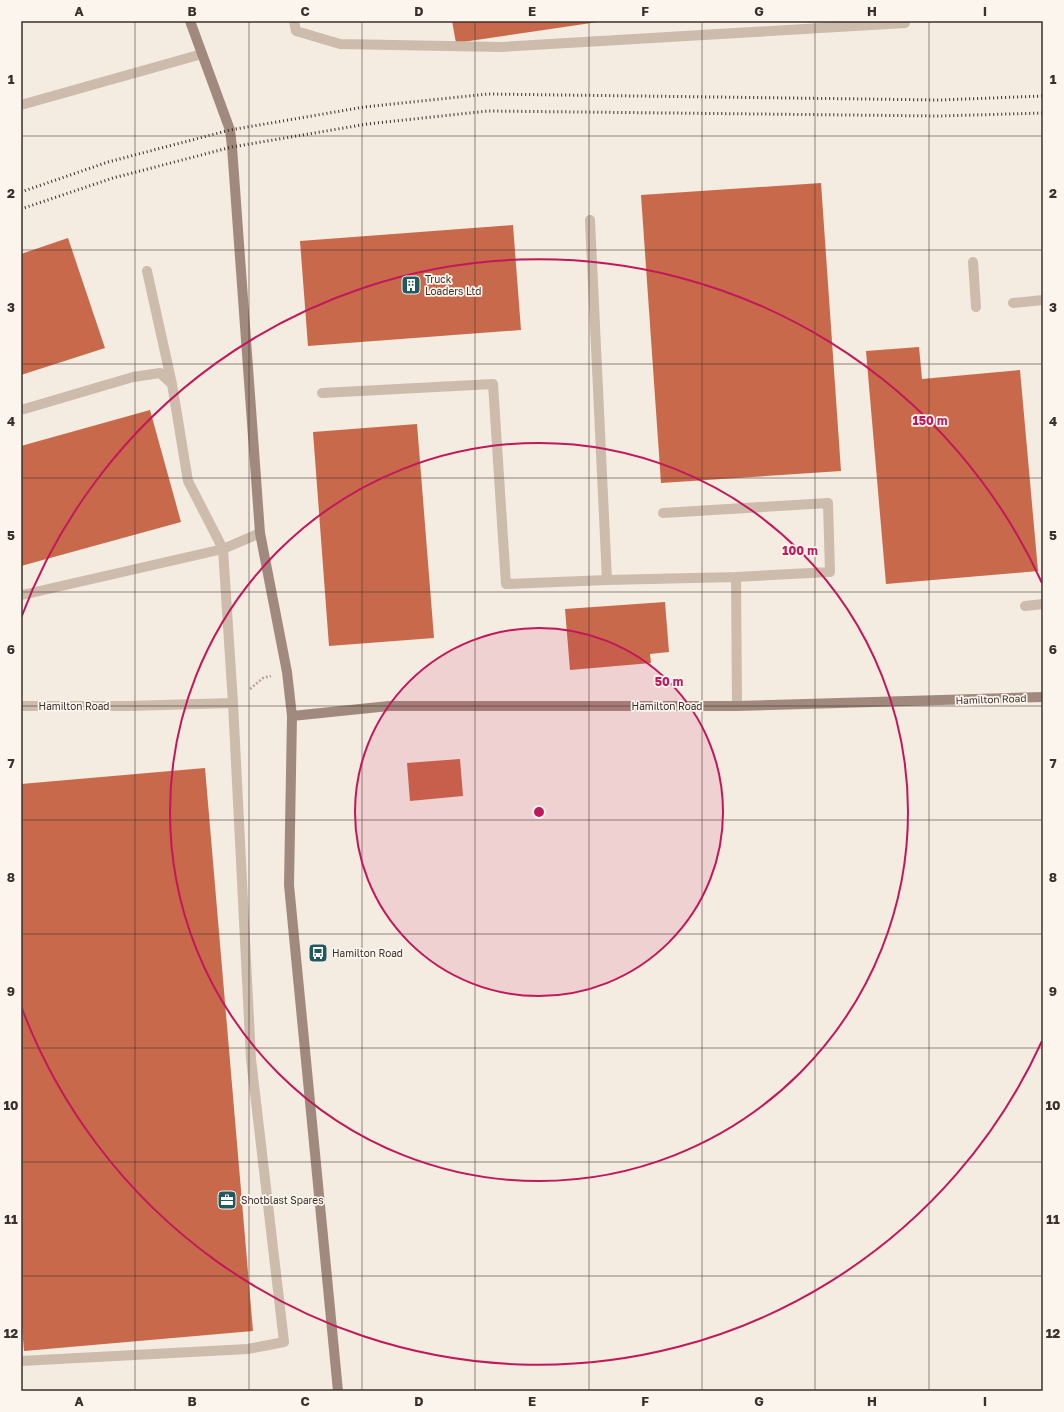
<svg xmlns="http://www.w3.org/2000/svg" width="1064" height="1412" font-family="'Golos Text',sans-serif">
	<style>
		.building { fill: #c8694b }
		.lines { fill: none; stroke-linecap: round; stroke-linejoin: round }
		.path { stroke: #b9a596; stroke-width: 2.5; stroke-dasharray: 2 2; stroke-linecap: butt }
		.lane { stroke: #cdbbac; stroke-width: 10 }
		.street { stroke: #cdbbac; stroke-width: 10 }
		.secondary { stroke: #a18a7d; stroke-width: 10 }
		.rail { stroke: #3b302b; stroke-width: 3; stroke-dasharray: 1 3; stroke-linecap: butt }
		.grid { fill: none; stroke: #3b302b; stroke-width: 1; stroke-opacity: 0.55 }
		.ring { fill: none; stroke: #c2185b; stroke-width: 2 }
		.labels { text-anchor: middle; stroke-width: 3.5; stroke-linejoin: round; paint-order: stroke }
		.poi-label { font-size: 10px; fill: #3b302b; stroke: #fbf5ee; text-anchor: start }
		.street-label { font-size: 10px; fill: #3b302b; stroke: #fbf5ee }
		.centre { fill: #c2185b; stroke: #fbf5ee; stroke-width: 2 }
		.ring-label { font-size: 12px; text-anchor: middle; font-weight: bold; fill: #c2185b; stroke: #fbf5ee; stroke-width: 3.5; stroke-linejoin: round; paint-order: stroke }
		.neatline { fill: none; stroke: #3b302b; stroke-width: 1.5 }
		.grid-label { font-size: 13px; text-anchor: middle; font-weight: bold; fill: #3b302b }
	</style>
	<rect width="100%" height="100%" fill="#f4ebe1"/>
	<path class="building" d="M452,21H598V22L456,43Z
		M821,183L841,471L661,483L641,195Z
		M513,225L521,330L308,346L300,241Z
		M68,238L105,348L21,375V254Z
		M919,347L922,379L1020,370L1038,571L886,584L866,351Z
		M150,410L181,522L21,566V446Z
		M417,424L434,638L329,646L313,432Z
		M665,602L669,652L650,654L651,663L570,670L565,609Z
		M460,759L463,796L410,801L407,763Z
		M205,768L253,1331L24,1351L21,1315V784Z"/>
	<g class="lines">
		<path class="path" d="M250,689L263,678L271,676"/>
		<path class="lane" d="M294,21L296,31L340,44L501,47L905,23L904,21
			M21,105L202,54
			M590,220L607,580L736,577L737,706
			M973,262L976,307
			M147,271L172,384
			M1013,303L1043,300
			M322,393L493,384L506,584L607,580
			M21,410L133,377L160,373L172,384L188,481L223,549L22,595
			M663,513L828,503L830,572L736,577
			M1025,606L1043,604
			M127,706L233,703L223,549L260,533
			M21,1361L248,1349L284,1342L251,1059L233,703"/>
		<path class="street" d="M21,706H127"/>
		<path class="secondary" d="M190,21L230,130L232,147L260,533L287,672L292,716L289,885L338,1391
			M292,716L389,706H737L1043,697"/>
		<path class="rail" d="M21,192L108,162L230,130L364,107L488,94L939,100L1043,96
			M21,209L113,178L232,147L367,124L488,111L939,116L1043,113"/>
	</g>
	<path class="grid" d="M135,21V1391M249,21V1391M362,21V1391M475,21V1391M589,21V1391M702,21V1391M815,21V1391M929,21V1391M21,136H1043M21,250H1043M21,364H1043M21,478H1043M21,592H1043M21,706H1043M21,820H1043M21,934H1043M21,1048H1043M21,1162H1043M21,1276H1043"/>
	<circle cx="539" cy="812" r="184" fill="#c2185b" fill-opacity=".12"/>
	<g class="ring">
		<circle cx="539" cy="812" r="184"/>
		<circle cx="539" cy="812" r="369"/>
		<path d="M1042 1041A553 553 0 0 1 21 1006M21 618A553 553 0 0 1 1042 583"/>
	</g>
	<defs>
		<g id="building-square" transform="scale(1)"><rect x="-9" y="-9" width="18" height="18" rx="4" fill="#1f5a5e" stroke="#fbf5ee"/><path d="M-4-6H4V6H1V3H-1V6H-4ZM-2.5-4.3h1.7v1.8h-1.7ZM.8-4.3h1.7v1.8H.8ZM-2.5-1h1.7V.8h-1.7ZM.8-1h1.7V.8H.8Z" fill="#fff"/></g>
		<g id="bus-square" transform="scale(1)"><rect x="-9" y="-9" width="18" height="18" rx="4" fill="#1f5a5e" stroke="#fbf5ee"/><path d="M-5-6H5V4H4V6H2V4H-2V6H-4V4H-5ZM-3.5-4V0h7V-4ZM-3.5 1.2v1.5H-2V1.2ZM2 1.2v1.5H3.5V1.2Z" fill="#fff"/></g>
		<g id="office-square" transform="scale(1)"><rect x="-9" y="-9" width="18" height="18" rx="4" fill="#1f5a5e" stroke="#fbf5ee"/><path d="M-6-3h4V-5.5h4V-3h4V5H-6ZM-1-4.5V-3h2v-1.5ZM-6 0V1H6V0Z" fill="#fff"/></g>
	</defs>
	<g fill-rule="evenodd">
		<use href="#building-square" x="411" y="285"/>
		<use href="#bus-square" x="318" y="953"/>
		<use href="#office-square" x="227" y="1200"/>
	</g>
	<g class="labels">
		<g class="poi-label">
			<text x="425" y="283">Truck<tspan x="425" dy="12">Loaders Ltd</tspan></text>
			<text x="332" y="957">Hamilton Road</text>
			<text x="241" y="1204">Shotblast Spares</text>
		</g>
		<g class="street-label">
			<text transform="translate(991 699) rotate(-2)" y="4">Hamilton Road</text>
			<text x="74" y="710">Hamilton Road</text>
			<text x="667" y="710">Hamilton Road</text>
		</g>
	</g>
	<circle cx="539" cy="812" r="6" class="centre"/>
	<g class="ring-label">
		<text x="930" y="425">150 m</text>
		<text x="800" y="555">100 m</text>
		<text x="669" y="686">50 m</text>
	</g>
	<rect width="1064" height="1412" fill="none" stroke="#fbf5ee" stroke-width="44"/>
	<rect x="22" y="22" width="1020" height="1368" class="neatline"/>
	<g class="grid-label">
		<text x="79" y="16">A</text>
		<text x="192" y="16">B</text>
		<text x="305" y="16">C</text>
		<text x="419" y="16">D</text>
		<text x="532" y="16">E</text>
		<text x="645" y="16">F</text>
		<text x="759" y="16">G</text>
		<text x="872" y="16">H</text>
		<text x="985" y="16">I</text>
		<text x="11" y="84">1</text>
		<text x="1053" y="84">1</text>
		<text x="11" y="198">2</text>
		<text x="1053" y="198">2</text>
		<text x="11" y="312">3</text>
		<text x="1053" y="312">3</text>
		<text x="11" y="426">4</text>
		<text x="1053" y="426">4</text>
		<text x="11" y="540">5</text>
		<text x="1053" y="540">5</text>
		<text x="11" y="654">6</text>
		<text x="1053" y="654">6</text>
		<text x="11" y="768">7</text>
		<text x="1053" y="768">7</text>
		<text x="11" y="882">8</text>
		<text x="1053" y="882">8</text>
		<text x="11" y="996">9</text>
		<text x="1053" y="996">9</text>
		<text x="11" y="1110">10</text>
		<text x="1053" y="1110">10</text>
		<text x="11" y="1224">11</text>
		<text x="1053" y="1224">11</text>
		<text x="11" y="1338">12</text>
		<text x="1053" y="1338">12</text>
		<text x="79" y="1406">A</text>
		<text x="192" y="1406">B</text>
		<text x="305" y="1406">C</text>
		<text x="419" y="1406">D</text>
		<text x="532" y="1406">E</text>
		<text x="645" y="1406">F</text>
		<text x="759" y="1406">G</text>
		<text x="872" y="1406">H</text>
		<text x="985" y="1406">I</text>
	</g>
</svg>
